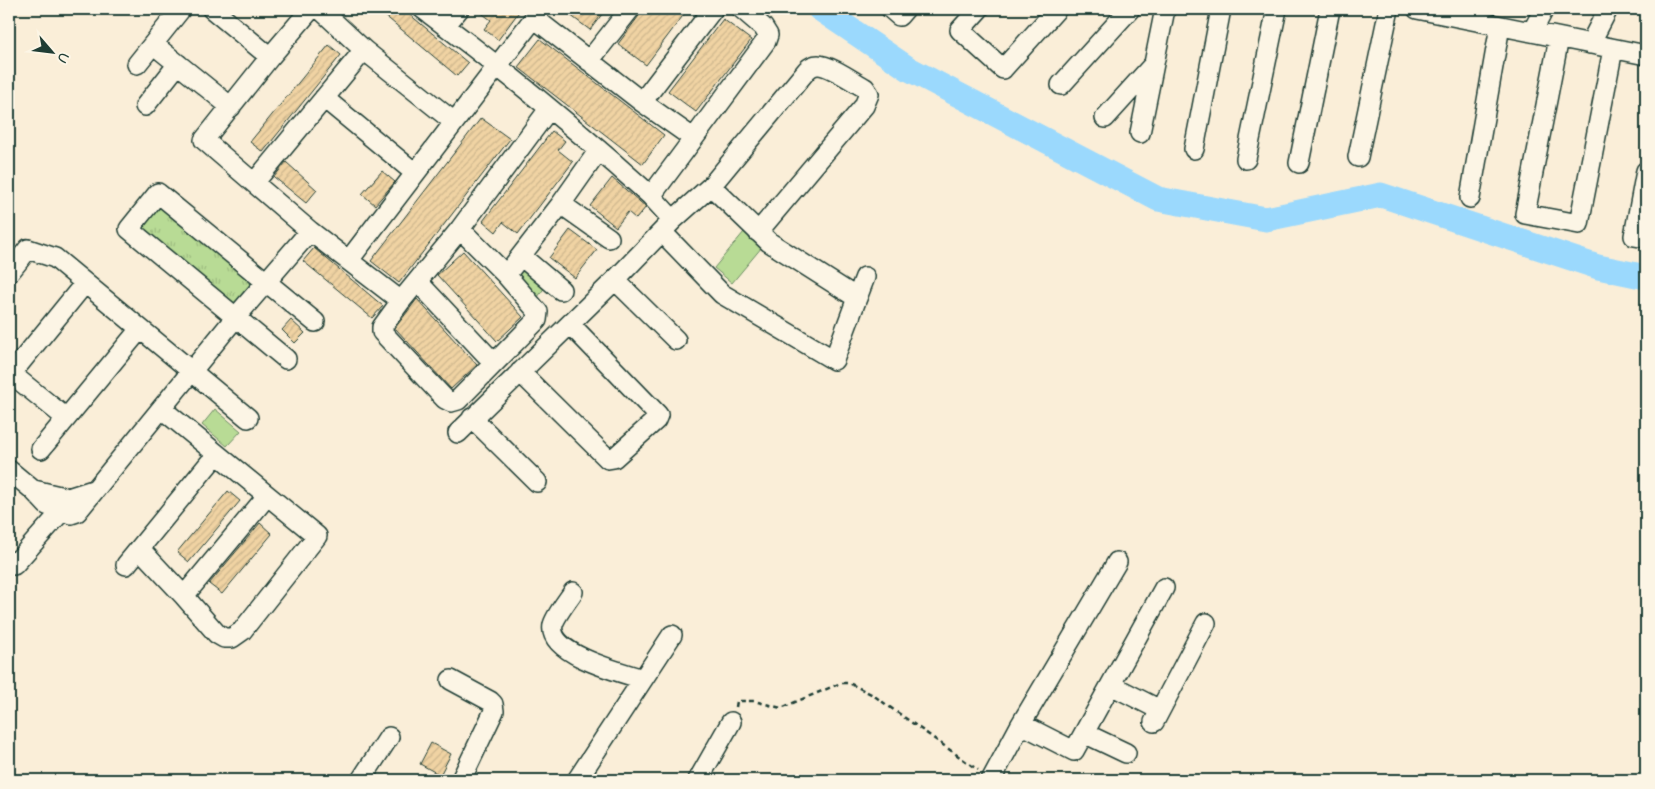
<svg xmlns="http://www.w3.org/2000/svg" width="1655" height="789" font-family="'Comic Neue',sans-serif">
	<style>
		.green { fill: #b8db95; stroke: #6c8c64 }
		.park { fill: url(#park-tufts); stroke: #6c8c64 }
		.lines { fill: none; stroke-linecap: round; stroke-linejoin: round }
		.river { stroke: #9bd9fd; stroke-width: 25 }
		.building { fill: url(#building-hatch); stroke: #1f3d34 }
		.minor-casing { stroke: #1f3d34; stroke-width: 22 }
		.path { stroke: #1f3d34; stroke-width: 2.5; stroke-dasharray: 5 4; stroke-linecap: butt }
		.minor { stroke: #fcf5e5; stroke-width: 19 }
	</style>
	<defs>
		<pattern id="park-tufts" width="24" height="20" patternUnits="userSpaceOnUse" patternTransform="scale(1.25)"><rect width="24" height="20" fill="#b8db95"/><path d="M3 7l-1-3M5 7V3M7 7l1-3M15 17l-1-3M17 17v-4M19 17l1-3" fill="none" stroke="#9ebd81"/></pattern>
		<pattern id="building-hatch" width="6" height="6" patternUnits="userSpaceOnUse" patternTransform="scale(1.25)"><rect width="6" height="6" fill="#f0d3a3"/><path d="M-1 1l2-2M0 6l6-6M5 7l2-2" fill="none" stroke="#cdb68d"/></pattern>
	</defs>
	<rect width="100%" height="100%" fill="#faeed8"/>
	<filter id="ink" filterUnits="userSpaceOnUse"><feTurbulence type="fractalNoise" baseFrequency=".02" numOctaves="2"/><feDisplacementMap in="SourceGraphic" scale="10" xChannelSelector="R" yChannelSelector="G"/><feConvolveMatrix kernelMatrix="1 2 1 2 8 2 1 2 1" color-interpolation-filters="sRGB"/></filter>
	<g filter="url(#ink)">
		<path class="green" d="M744,232L762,247L732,283L714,268Z
			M522,265L547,284L538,297L513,278Z
			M215,409L241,431L227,446L202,425Z"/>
		<path class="park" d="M159,200L255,281L232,309L136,228Z"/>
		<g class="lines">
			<path class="river" d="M820,9L909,69L1158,199L1266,219L1381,195L1598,267L1646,277"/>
		</g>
		<path class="building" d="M377,9H403L468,63L457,76Z
			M476,9H521L498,40L484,29L491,20Z
			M562,9H606L590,30Z
			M644,9H688L646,65L618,44Z
			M723,19L751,40L696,112L668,91Z
			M540,39L664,135L643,164L518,67Z
			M329,45L341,55L263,152L250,142Z
			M481,118L510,139L399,283L371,261Z
			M552,131L565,141L558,150L573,162L518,234L503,222L496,232L483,221Z
			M286,162L317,190L306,203L274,177Z
			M382,171L395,182L375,205L362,194Z
			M612,178L646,207L636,219L628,212L616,227L590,206Z
			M570,230L597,250L575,278L549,258Z
			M314,248L383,306L372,318L303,261Z
			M463,251L523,317L497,341L437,275Z
			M417,299L477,365L451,389L395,328Z
			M291,320L305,333L295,343L282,330Z
			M228,491L240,501L189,562L177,552Z
			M260,523L272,534L222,594L209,584Z
			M431,743L451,754L440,775L420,764Z"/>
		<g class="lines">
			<g class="minor-casing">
				<path id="minor" d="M212,9L270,57L204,140L254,183
					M320,9L364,50L454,122
					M423,9C502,68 578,130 651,196L766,41L768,35L763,27L742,9
					M891,9L899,16L905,9
					M979,9L960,30L1003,69L1057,9
					M1417,9L1646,55
					M534,18L642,102L693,138
					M445,26L459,9
					M1532,32L1544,9
					M1559,38L1525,214L1579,224L1613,49
					M153,44L231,107
					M1590,44L1608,9
					M270,57L311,9
					M589,61L630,9
					M137,64L181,9
					M1061,85L1130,9
					M324,98L415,173
					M642,102L713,9
					M145,106L178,64
					M1105,118L1153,65
					M1140,133L1165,9
					M1194,149L1221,9
					M1358,157L1389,9
					M1246,159L1277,9
					M1299,163L1330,9
					M1646,171L1634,236L1646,238
					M711,186L807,70C810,67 814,65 818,65C830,65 854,82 865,88L869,94L864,106L758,232
					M1470,198L1500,26
					M561,204L609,238
					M310,231L254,183L364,50
					M662,232L722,294L834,360L857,298L769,242L711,186L673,220
					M521,256L561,290
					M349,260L541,9
					M9,273L28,249L55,258L248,418
					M506,275L561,204L599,150
					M615,280L676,340
					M418,282L494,363
					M857,298L865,277
					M401,301L460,229L549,109
					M286,359L129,229L158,193L315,322
					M9,372L66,418
					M520,372L608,459L614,458L656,420L658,415L570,324
					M11,374L85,283
					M472,418L537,482
					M458,433L615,280L673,220L651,196
					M41,449L140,329
					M9,470L33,490L47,505L71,514L77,512L235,318L310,231L401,301L382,327V332L445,399L451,402L458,400L537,320L538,312L506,275L460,229
					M34,490L68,498L96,489
					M140,549L184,596L217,634L224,638H232L242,631L317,536L162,409
					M9,561L14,565L61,512
					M1117,562L1021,724L1074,751L1164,588
					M126,565L216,455
					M573,592C568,600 555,616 553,625C547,654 623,673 643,679
					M184,596L267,496
					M451,680L490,701L493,704L494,711L461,780
					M1111,685L1160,710
					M1154,722L1206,623
					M1084,733L1126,753
					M361,780L389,737
					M577,780L672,635
					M698,780L731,722
					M991,780L1021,724"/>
			</g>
			<path class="path" d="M736,707L737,701H754L781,708L841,683H849L873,695L978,770"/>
			<use href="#minor" class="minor"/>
		</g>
	</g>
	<rect width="1655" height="789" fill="none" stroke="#fcf5e5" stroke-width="30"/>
	<rect x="15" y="15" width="1625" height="759" fill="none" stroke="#1f3d34" stroke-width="2" filter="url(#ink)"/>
	<g transform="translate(52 52) rotate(118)" stroke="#fcf5e5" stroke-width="4" paint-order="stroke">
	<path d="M0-4L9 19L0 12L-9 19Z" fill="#1f3d34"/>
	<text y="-8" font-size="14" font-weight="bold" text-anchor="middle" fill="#1f3d34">U</text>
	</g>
</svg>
